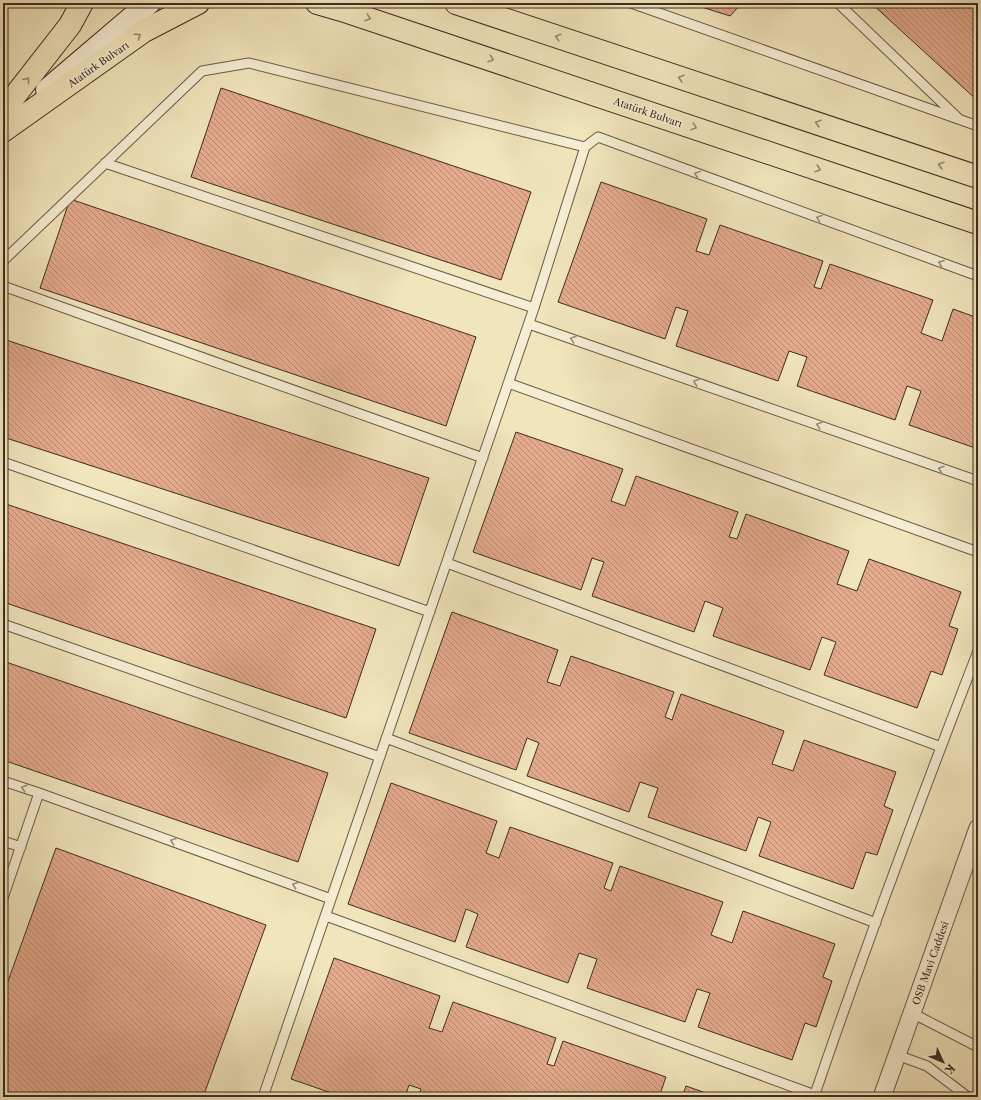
<svg xmlns="http://www.w3.org/2000/svg" width="981" height="1100" font-family="'Libre Caslon Text',serif">
	<style>
		.building { fill: url(#building-back-hatch); stroke: #3f2c22 }
		.lines { fill: none; stroke-linecap: round; stroke-linejoin: round }
		.lane-casing { stroke: #6c5a48; stroke-width: 11 }
		.street-casing { stroke: #6c5a48; stroke-width: 19 }
		.secondary-casing { stroke: #3f2c22; stroke-width: 24 }
		.primary-casing { stroke: #3f2c22; stroke-width: 24 }
		.lane { stroke: #f6eed3; stroke-width: 9 }
		.street { stroke: #f6eed3; stroke-width: 17 }
		.secondary { stroke: #f6eed3; stroke-width: 22 }
		.primary { stroke: #f1e5bc; stroke-width: 22 }
		.oneway { stroke: #98886f }
		.oneway2 { stroke: #9a8d7a }
		.labels { text-anchor: middle; stroke-width: 3; stroke-linejoin: round; paint-order: stroke }
		.street-label { font-size: 10px; fill: #3f2c22; stroke: #f6eed3 }
	</style>
	<defs>
		<pattern id="building-back-hatch" width="6" height="6" patternUnits="userSpaceOnUse"><rect width="6" height="6" fill="#e4aa8c"/><path d="M-1 5l2 2M0 0l6 6M5-1l2 2" fill="none" stroke="#ba8b72"/></pattern>
	</defs>
	<rect width="100%" height="100%" fill="#f1e5bc"/>
	<filter id="stains"><feTurbulence type="fractalNoise" baseFrequency=".005" numOctaves="4"/><feColorMatrix values="0 0 0 0 .2 0 0 0 0 .09 0 0 0 0 .02 0 0 0 .5 -.17"/></filter>
	<radialGradient id="worn" r=".72"><stop offset=".6" stop-color="#630" stop-opacity="0"/><stop offset="1" stop-color="#630" stop-opacity=".3"/></radialGradient>
	<path class="building" d="M689,3H742L730,16Z
		M871,3H978V101Z
		M221,88L531,192L501,280L191,177Z
		M601,182L707,219L696,251L709,255L720,225L823,261L814,287L821,289L830,264L933,300L921,333L942,341L953,309L978,318V449L909,425L921,391L907,386L895,420L797,386L807,357L789,351L778,381L676,346L688,311L676,307L665,339L558,302Z
		M70,199L476,337L446,426L40,288Z
		M3,339L429,478L399,566L3,437Z
		M516,432L623,469L611,501L625,506L636,476L738,512L729,537L737,539L746,514L849,551L837,584L857,591L869,559L961,592L949,626L958,629L942,675L931,671L917,708L824,675L836,642L822,637L810,670L713,636L723,608L705,601L694,632L592,596L604,562L592,558L581,590L473,552Z
		M3,503L376,629L346,718L3,602Z
		M452,612L558,650L547,682L560,686L571,656L674,692L665,717L672,720L681,694L784,731L772,764L793,771L804,740L896,772L884,806L893,810L877,855L866,852L853,889L759,856L771,822L758,817L746,851L648,817L658,788L640,782L629,812L527,776L539,743L527,738L516,770L409,733Z
		M3,661L328,773L298,862L3,760Z
		M391,783L497,821L486,853L499,858L510,827L613,863L604,888L611,891L620,866L723,902L711,935L732,943L743,911L835,944L823,977L832,981L816,1027L805,1023L792,1060L698,1027L710,993L697,989L685,1022L587,988L597,959L579,953L568,983L466,947L478,914L466,909L455,942L348,904Z
		M56,848L266,925L203,1097H3V995Z
		M334,958L440,996L429,1028L442,1032L453,1002L556,1038L547,1064L554,1066L563,1041L666,1077L659,1097H418L421,1089L409,1085L405,1097H343L291,1079Z
		M686,1086L717,1097H682Z"/>
	<g class="lines">
		<g class="lane-casing">
			<path id="lane" d="M631,3L978,126
				M838,3L958,118
				M105,163L534,308
				M3,261L202,71L249,63L585,147
				M3,286L483,458
				M529,324L978,481
				M508,383L978,552
				M3,462L430,612
				M447,563L941,747
				M3,624L380,757
				M386,738L876,923
				M3,781L39,793L331,899
				M3,841L21,847
				M3,898L39,793
				M326,916L815,1095
				M912,1013L978,1047
				M897,1055L927,1066L968,1097
				M263,1097L534,308L585,147L598,137L978,276
				M814,1097C865,947 921,798 978,651"/>
		</g>
		<g class="street-casing">
			<path id="street" d="M882,1097L978,828"/>
		</g>
		<g class="secondary-casing">
			<path id="secondary" d="M47,90L149,3"/>
		</g>
		<g class="primary-casing">
			<path id="primary" d="M317,3L348,12L978,223
				M456,3L978,177
				M3,111L70,25L82,3
				M3,131L144,31L198,3"/>
		</g>
		<use href="#lane" class="lane"/>
		<use href="#street" class="street"/>
		<use href="#secondary" class="secondary"/>
		<use href="#primary" class="primary"/>
	</g>
	<defs><path id="oneway-chevron" d="M-2-3.5L2.5 0L-2 3.5" fill="none" stroke-width="1.6" stroke-linecap="round" stroke-linejoin="round"/></defs>
	<g class="oneway">
		<use href="#oneway-chevron" transform="translate(368 18) rotate(19)"/>
		<use href="#oneway-chevron" transform="translate(138 36) rotate(-35)"/>
		<use href="#oneway-chevron" transform="translate(558 37) rotate(-162)"/>
		<use href="#oneway-chevron" transform="translate(491 59) rotate(19)"/>
		<use href="#oneway-chevron" transform="translate(681 78) rotate(-162)"/>
		<use href="#oneway-chevron" transform="translate(27 80) rotate(-52)"/>
		<use href="#oneway-chevron" transform="translate(818 123) rotate(-162)"/>
		<use href="#oneway-chevron" transform="translate(694 127) rotate(19)"/>
		<use href="#oneway-chevron" transform="translate(941 165) rotate(-162)"/>
		<use href="#oneway-chevron" transform="translate(818 169) rotate(19)"/>
	</g>
	<g class="oneway2">
		<use href="#oneway-chevron" transform="translate(697 174) rotate(-160)"/>
		<use href="#oneway-chevron" transform="translate(819 218) rotate(-160)"/>
		<use href="#oneway-chevron" transform="translate(941 263) rotate(-160)"/>
		<use href="#oneway-chevron" transform="translate(573 339) rotate(-161)"/>
		<use href="#oneway-chevron" transform="translate(696 382) rotate(-161)"/>
		<use href="#oneway-chevron" transform="translate(819 425) rotate(-161)"/>
		<use href="#oneway-chevron" transform="translate(941 469) rotate(-161)"/>
		<use href="#oneway-chevron" transform="translate(24 788) rotate(-162)"/>
		<use href="#oneway-chevron" transform="translate(173 841) rotate(-160)"/>
		<use href="#oneway-chevron" transform="translate(295 885) rotate(-160)"/>
	</g>
	<g class="labels">
		<g class="street-label">
			<text transform="translate(98 64) rotate(-35)" y="4">Atatürk Bulvarı</text>
			<text transform="translate(648 112) rotate(19)" y="4">Atatürk Bulvarı</text>
			<text transform="translate(930 963) rotate(-70)" y="4">OSB Mavi Caddesi</text>
		</g>
	</g>
	<rect width="981" height="1100" fill="none" stroke="#f1e5bc" stroke-width="16"/>
	<rect x="4" y="4" width="973" height="1092" fill="none" stroke="#3f2c22" stroke-width="2"/>
	<rect x="8" y="8" width="965" height="1084" fill="none" stroke="#3f2c22"/>
	<g transform="translate(943 1062) rotate(134)" stroke="#f6eed3" stroke-width="3" paint-order="stroke">
	<path d="M0-3L7 15L0 10L-7 15Z" fill="#3f2c22"/>
	<text y="-6" font-size="11" font-weight="bold" text-anchor="middle" fill="#3f2c22">K</text>
	</g>
	<rect width="100%" height="100%" filter="url(#stains)"/>
	<rect width="100%" height="100%" fill="url(#worn)"/>
</svg>
